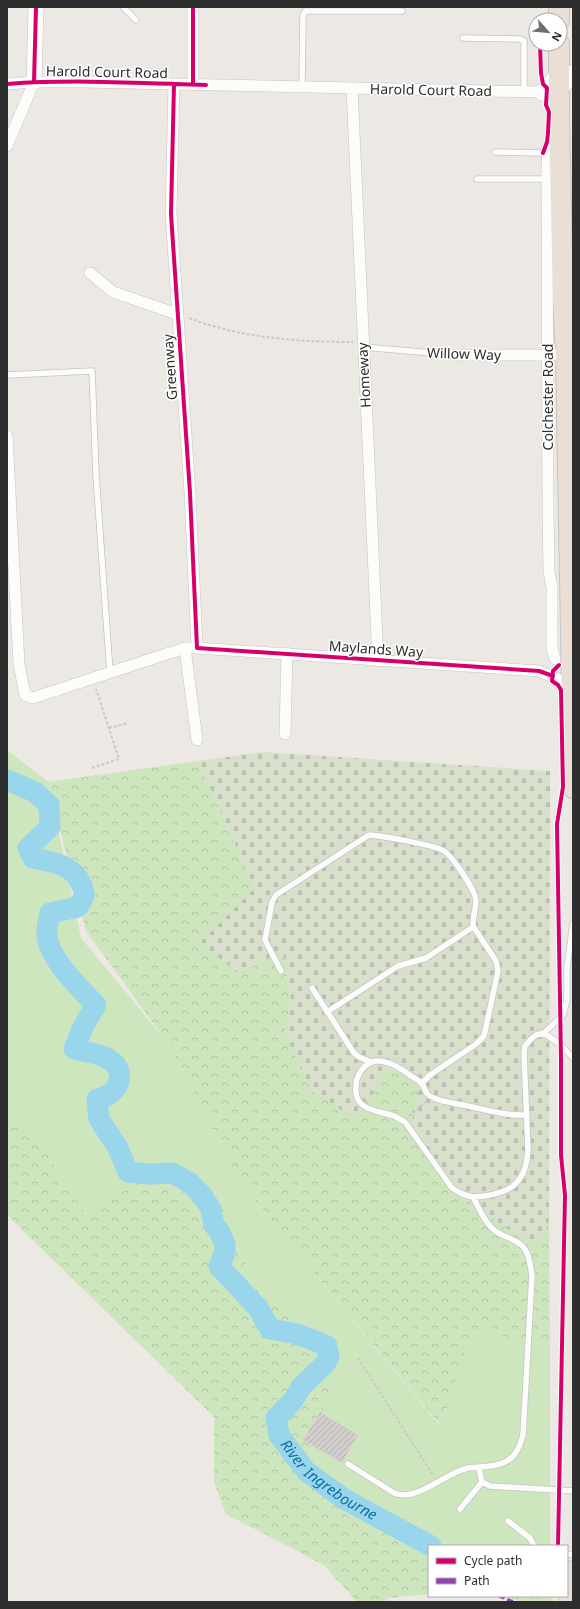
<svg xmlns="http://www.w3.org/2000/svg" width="580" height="1609" font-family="'Noto Sans',sans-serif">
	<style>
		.grass { fill: #cee6be }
		.forest { fill: url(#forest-crowns) }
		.cemetery { fill: url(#cemetery-stones) }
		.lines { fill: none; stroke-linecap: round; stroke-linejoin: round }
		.river { stroke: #99d6ec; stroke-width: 21 }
		.building { fill: url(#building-hatch); stroke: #d7d4d0 }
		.lane-casing { stroke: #c5c4c5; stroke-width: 7 }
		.street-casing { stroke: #c5c4c5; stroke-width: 12 }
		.secondary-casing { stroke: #c5c4c5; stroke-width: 16 }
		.highway-casing { stroke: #c6c5c4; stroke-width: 22 }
		.path { stroke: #c9c9c8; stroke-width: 2; stroke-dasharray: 3 2; stroke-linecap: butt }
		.lane { stroke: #fcfcfb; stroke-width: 5.5 }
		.street { stroke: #fcfcfb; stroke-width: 11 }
		.secondary { stroke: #fcfcfb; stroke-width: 15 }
		.highway { stroke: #eadfd6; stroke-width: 20 }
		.quiet { stroke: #8e44ad; stroke-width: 3; stroke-dasharray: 6 3; stroke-linecap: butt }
		.cycleway-casing { stroke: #fff; stroke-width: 6 }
		.cycleway { stroke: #d6006c; stroke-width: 4 }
		.labels { text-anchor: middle; stroke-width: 3; stroke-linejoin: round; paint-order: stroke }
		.street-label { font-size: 14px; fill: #2e2e2e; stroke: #fff }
		.water-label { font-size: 15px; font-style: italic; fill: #0d6fa3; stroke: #fff }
	</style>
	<defs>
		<pattern id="forest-crowns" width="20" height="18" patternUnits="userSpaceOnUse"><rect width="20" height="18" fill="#cee6be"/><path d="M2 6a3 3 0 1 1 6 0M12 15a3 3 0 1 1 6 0" fill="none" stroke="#b1c6a4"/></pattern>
		<pattern id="cemetery-stones" width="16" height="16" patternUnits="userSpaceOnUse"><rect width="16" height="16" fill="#d8e0cc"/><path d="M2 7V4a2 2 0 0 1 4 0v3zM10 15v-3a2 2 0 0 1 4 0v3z" fill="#bac0b0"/></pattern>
		<pattern id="building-hatch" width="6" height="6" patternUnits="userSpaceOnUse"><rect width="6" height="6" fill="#d1cecb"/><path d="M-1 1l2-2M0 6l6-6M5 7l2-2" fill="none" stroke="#b4b1af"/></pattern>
	</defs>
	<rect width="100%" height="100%" fill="#ece8e4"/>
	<path class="grass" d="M7,750L48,782L81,938L167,1042L244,1188L440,1426L471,1331L550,1344V1546H438L367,1527L309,1458L339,1353L298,1316L264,1299L240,1253L222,1206L178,1157L86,1215L33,1131L7,1112Z"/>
	<path class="forest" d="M198,761L255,888L237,972L283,952L291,997L285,1033L421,1079L411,1126L536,1245L549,1221L550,1344L471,1332L441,1426L244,1188L167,1042L86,931L48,782Z
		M7,1112L33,1131L86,1215L178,1157L220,1199L240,1253L264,1299L298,1316L339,1353L309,1459L367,1527L438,1546H429V1594L387,1598L385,1602H357L324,1565L226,1514L214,1482V1417L7,1215Z
		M507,1596H552L553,1602H518Z"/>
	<path class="cemetery" d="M264,752L550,771L549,1221L536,1246L466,1202L411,1126L421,1079L389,1067L355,1119L311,1090L285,1033L291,997L283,952L237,972L200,943L255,888L198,761Z"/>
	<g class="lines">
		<path class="river" id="s1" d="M7,780L35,792L49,805L50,827L28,848L33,858C52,862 73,864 81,884C83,887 84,892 84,896C83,900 79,904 78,907L50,913C49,919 47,925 47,931C45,955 80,989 96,1005L83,1027L74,1049C84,1052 99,1053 107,1058C129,1070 120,1095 97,1099L99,1119L118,1148L128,1172L150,1174L172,1173L189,1182L201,1194L211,1209L214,1225L219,1231L225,1244V1253L219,1266L258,1308L270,1329L298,1334L327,1346L329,1357L325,1364L302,1386L292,1402L276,1418L279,1435L306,1471L344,1499L431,1546"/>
	</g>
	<path class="building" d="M320,1412L358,1435L342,1463L303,1440Z"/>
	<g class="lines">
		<g class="lane-casing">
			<path id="lane" d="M123,7L136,20
				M463,38L520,39L524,41V92
				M302,87L303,16L305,11H402
				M495,152L543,153L547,156
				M477,179H547
				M363,347L455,355
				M7,375L92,371L96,475L110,673
				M281,971L265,940L272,902L276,895L369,835C382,836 435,845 444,851C452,856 472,886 475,896C478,906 472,916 473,926L496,961L498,971L484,1036L476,1044L430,1075L422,1083
				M312,988L354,1053L359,1057L371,1062
				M327,1012L398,966L426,958L473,927
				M544,1033L561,1045L573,1058
				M473,1197C506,1195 526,1187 528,1150L524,1053L525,1046L530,1040L536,1035L544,1033L563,1015L567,1000V968L573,923
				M348,1464L394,1493C418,1502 444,1473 468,1468C480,1466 493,1468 505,1462C516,1457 520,1446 523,1435L532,1275C530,1264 529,1250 520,1244C512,1238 502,1236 495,1231C484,1222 479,1208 473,1197L462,1194L452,1188L405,1122C401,1120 398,1118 394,1116C378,1110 353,1111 356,1086C356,1075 365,1061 378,1061C389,1061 402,1069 411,1076C414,1078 419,1080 421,1083C427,1089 423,1094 434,1098C443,1102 454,1103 463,1105C484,1109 505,1116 527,1115
				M479,1468L482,1482L490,1486L573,1491
				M460,1509L482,1482
				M508,1521L530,1538L534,1546
				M567,1555L573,1554"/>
		</g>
		<g class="street-casing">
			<path id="street" d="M193,7V84
				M7,84L34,82H82L538,92C543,97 547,97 554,97L572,80L573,70
				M174,84L171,214L190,493L197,648
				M352,88L378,661
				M538,92L546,86L557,71
				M7,146L34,82
				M90,273L113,292L177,314
				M455,355H555
				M7,436L19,664L25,695L33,698L148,660L185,648H197L539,671L560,680L571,691
				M185,648L197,740
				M555,659L552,648V587L549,572L548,509L547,179C547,164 545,150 558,140
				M285,734L287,653"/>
		</g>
		<g class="secondary-casing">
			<path id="secondary" d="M34,82L36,7"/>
		</g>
		<g class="highway-casing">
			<path id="highway" d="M559,7V20
				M559,44V117L563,296L566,355L571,632L573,788
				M569,1602V1579L573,1571"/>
		</g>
		<path class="path" d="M189,318C241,338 298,342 353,342
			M109,728L128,723
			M92,768L119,759L96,689
			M409,1116L425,1102
			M358,1358L433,1475"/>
		<use href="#lane" class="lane"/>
		<use href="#street" class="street"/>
		<use href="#secondary" class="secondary"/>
		<use href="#highway" class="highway"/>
		<path class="quiet" d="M499,1596L514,1602"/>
		<g class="cycleway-casing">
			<path id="cycleway" d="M193,7V84
				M540,44L541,73L543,84L547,88L546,105L549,112L548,133L547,142L543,153
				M34,82L36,7
				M7,84C73,79 140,83 206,85
				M174,84L171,214L190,493L197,648L539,671L553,676
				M558,1546L565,1195L561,1155V1059L557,824L563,787L561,690L558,685L552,681L553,671L559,665"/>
		</g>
		<use href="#cycleway" class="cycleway"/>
	</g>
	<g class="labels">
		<g class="street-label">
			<text transform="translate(107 72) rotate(1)" y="5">Harold Court Road</text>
			<text transform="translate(431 90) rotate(1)" y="5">Harold Court Road</text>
			<text transform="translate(464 354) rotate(2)" y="5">Willow Way</text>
			<text transform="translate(170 367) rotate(-94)" y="5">Greenway</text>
			<text transform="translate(364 375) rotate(-93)" y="5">Homeway</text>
			<text transform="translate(548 397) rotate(-90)" y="5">Colchester Road</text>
			<text transform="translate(376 649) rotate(4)" y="5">Maylands Way</text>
		</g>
		<g class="water-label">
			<text dy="5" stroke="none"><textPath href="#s1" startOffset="1035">River Ingrebourne</textPath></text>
		</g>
	</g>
	<rect width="580" height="1609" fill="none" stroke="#2e2e2e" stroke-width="16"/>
	<rect x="428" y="1545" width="140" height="52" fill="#ffffff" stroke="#ababab"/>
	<rect x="436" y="1558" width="20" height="6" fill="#d6006c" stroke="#ababab"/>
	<text x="464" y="1565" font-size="12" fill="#2e2e2e">Cycle path</text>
	<rect x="436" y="1578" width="20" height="6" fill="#8e44ad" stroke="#ababab"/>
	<text x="464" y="1585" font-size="12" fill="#2e2e2e">Path</text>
	<g transform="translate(548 32) rotate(117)"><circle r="19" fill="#ffffff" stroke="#ababab"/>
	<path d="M0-3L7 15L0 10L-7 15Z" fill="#706f6e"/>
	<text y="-6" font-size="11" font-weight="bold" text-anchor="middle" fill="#2e2e2e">N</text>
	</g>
</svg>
